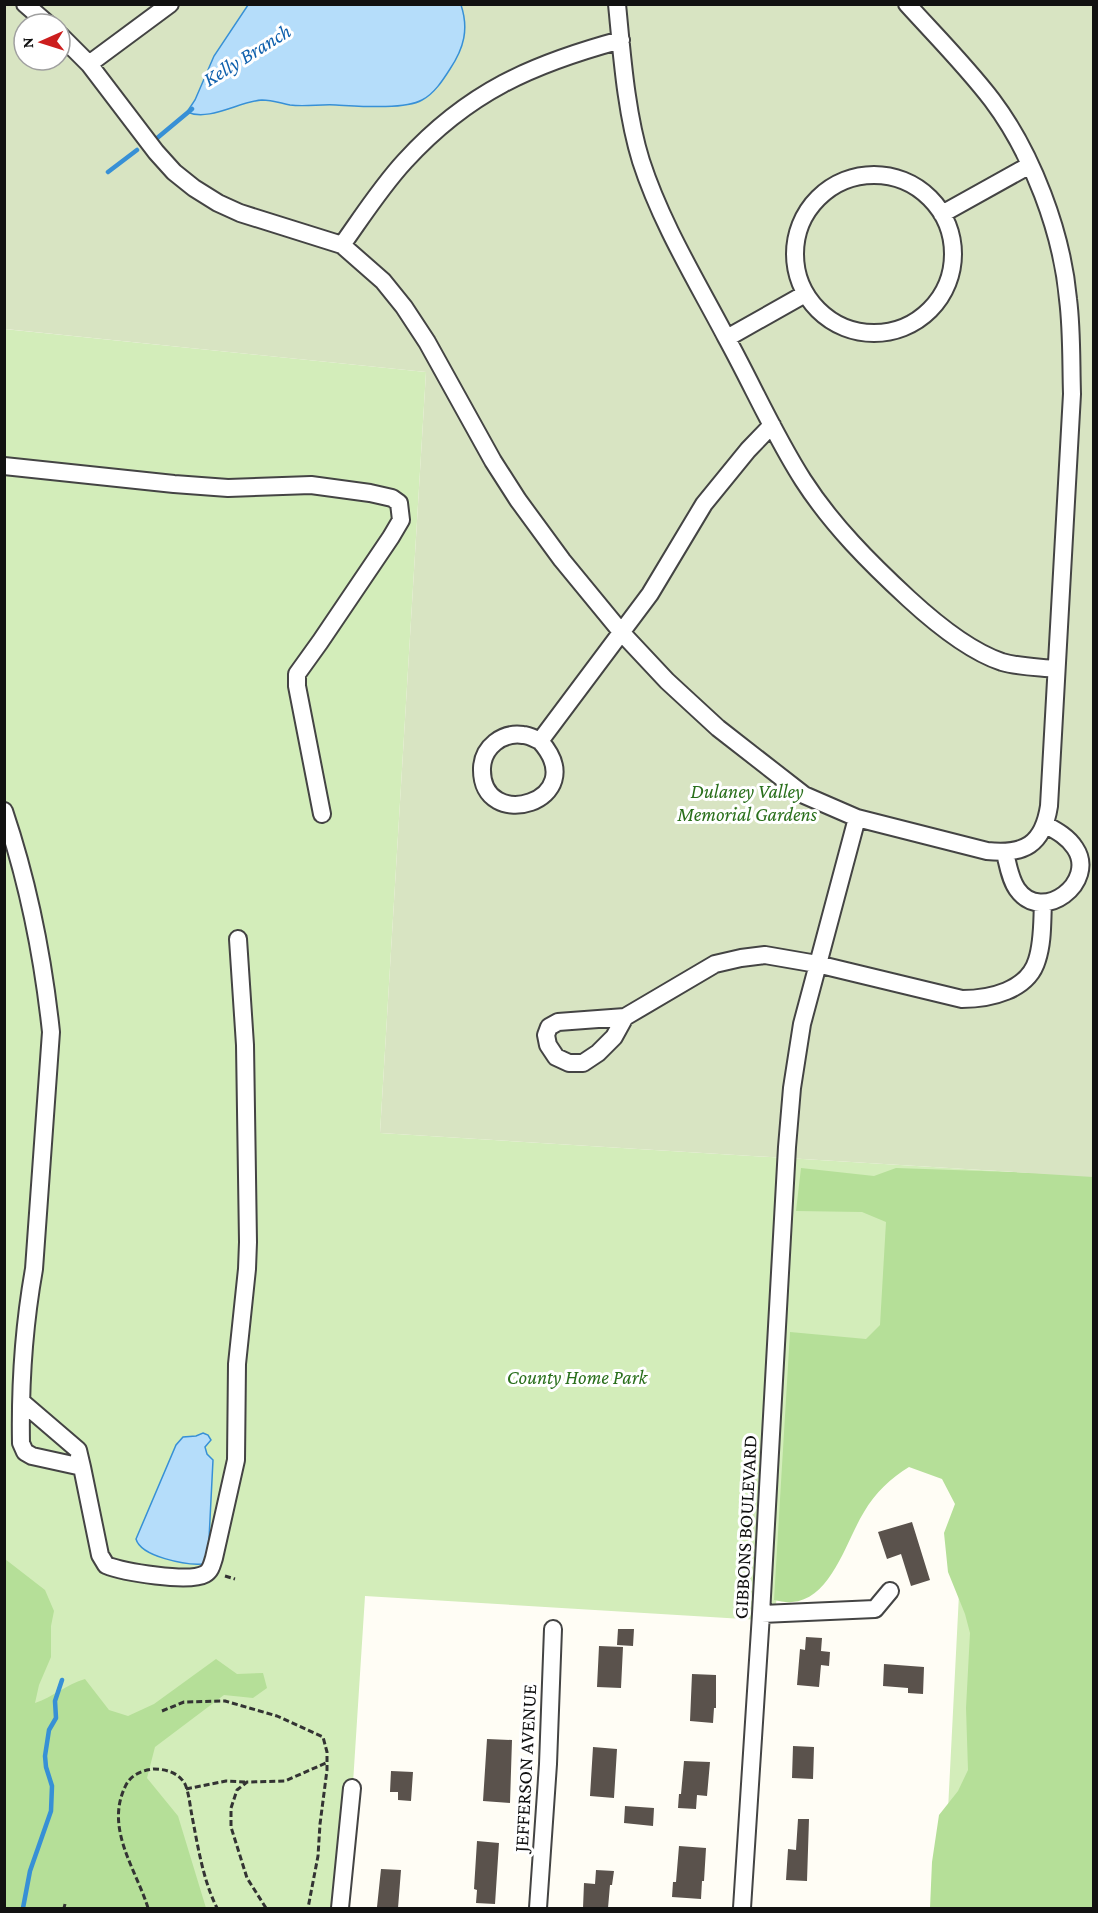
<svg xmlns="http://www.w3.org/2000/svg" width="1098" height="1913" font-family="'Crimson Pro',serif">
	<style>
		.green { fill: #d3edba }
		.forest { fill: #b5df98 }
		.cemetery { fill: #d8e4c2; fill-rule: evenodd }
		.water { fill: #b5ddfa; stroke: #3790d6; stroke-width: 1.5 }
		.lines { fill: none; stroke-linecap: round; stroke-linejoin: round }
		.stream { stroke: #3790d6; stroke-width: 4.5 }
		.building { fill: #5a524c }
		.minor-casing { stroke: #444; stroke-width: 20 }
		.path { stroke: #333; stroke-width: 3; stroke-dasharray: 6 3; stroke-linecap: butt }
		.minor { stroke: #fff; stroke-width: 16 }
		.labels { text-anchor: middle; stroke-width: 6; stroke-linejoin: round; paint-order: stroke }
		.park-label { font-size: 20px; font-style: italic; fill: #296f1b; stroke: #fff }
		.street-label { font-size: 20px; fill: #111; stroke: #fff }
		.water-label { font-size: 21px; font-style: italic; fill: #1061ad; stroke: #fff }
	</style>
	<rect width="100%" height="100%" fill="#fffdf5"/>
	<path class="green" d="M4,329L426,372L380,1133L1093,1177V1745L943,1908L967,1437L784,1482L775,1621L365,1596L345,1908H5Z"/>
	<path class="forest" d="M801,1168L874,1176L896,1168L1093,1175V1908H930L932,1862L939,1815L958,1791L968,1770L966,1708L970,1633L965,1614L948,1572L944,1533L955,1504L942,1479L909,1467C891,1478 875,1493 864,1512C847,1539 831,1600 792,1602C787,1603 780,1601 774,1600L790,1332L866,1339L880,1325L886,1222L862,1212L796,1211Z
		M5,1559L45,1590L54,1611L51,1626V1657L39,1685L35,1703C53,1697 67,1684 85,1679L109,1710L128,1716L154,1704L216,1659L237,1674L263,1673L267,1688L253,1698L224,1695L155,1747L147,1778L178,1816L206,1908H5Z"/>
	<path class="cemetery" d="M4,5H1093V1177L380,1133L426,372L5,329ZM24,24H60V60H24Z"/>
	<path class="water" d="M248,5H461C469,29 464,48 450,69C443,80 434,94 422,100C404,110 357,106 336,105C321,104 305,107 290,105C280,103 272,100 262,100C240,101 209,122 187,112L195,100L214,56Z
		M203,1433L208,1435L211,1440L205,1447L207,1454L213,1460L208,1559L202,1564C186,1565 141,1557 136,1539L176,1445L183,1437L196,1436Z"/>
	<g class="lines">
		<path class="stream" d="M156,139L192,109
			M108,172L137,150
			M23,1908L30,1871L51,1811L52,1786L46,1767L45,1756L49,1730L56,1718L55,1701L62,1680"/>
	</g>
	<path class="building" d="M912,1522L930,1580L911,1586L901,1554L887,1559L878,1532Z
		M618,1629H634L633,1646L617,1645Z
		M806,1637L822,1638L821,1651L830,1652L829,1666L821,1665L819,1687L797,1685L800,1649L805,1650Z
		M599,1646L623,1647L621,1688L597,1687Z
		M884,1664L924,1667L923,1694L908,1693V1688L883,1686Z
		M692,1674L716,1675V1708H714L713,1723L690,1721Z
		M487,1739L512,1740L510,1803L483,1801Z
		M793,1746L814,1747L813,1779L792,1778Z
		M593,1747L617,1749L614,1798L590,1796Z
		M684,1761L710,1762L707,1796L697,1795L696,1809L678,1808L679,1794H681Z
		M391,1771L413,1772L411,1801L398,1800V1792H390Z
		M625,1806L654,1808L653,1826L624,1823Z
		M798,1819H809L807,1881L786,1880L788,1849L796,1850Z
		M477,1841L499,1843L495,1904L476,1903L477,1890L474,1889Z
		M679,1846L706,1848L704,1881H702L701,1899L672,1897L673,1882H676Z
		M381,1869L401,1870L398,1908L377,1907Z
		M596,1870L614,1871L612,1885H610L608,1908H583L584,1883L595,1884Z"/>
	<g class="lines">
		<g class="minor-casing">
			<path id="minor" d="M25,4L48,24
				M617,4C622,55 626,113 641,161C661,223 696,280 726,337C752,384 774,435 803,480C832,525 870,563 909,599C934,622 969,651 1002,662C1019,667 1038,667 1056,669
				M60,35L89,64L156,152L174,172L194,188L218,203L240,213L342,245L383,281L404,307L427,342L493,461L518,500L562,560L622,633L667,681L718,728L804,795L857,818L987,851C1024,855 1043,845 1049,806L1072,394C1071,362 1072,330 1068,299C1062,232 1032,153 992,100C966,66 936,36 907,4
				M89,64L170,4
				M795 254a79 79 0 1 1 158 0a79 79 0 1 1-158 0Z
				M942,214L1030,165
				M342,245C362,217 381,187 405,161C468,92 532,64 621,40
				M727,338L805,294
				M4,466L174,484L228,488L311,485L370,493L392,498L399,503L401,520L391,537L320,642L297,674V686L322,814
				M540,741C535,739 529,735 523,735C502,732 483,747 482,768C480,835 594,801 540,741L650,594L704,504L748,450L772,425
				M4,811C28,882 43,957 51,1032L34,1269C24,1325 20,1385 21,1443L25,1452L32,1456L82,1467L100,1555L106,1565C123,1572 189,1583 205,1574C211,1571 212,1564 214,1558L236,1460L237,1364L247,1269L248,1242L245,1045L238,939
				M1005,853C1008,865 1010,879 1017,889C1042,925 1098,882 1075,848C1068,837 1057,831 1046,825
				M625,1017L558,1022L549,1027L546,1035L548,1045L556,1057L569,1063H583L598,1053L614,1037L625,1017L715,964L741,958L765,955L817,964L962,999C989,999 1028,991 1037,960C1043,942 1042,922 1043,903
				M22,1402L78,1450L82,1467
				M761,1614L875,1609L890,1591
				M340,1908L352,1788
				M538,1908L548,1764L553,1629
				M742,1908L761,1614L787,1147L792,1088L802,1024L857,818"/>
		</g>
		<path class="path" d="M225,1576L235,1579
			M162,1711L184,1702L225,1701L277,1716L323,1737L327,1752V1770L320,1824L318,1856L308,1908
			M186,1789L226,1781L245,1782
			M64,1908L65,1904
			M148,1908C136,1869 105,1829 125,1787C130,1775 142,1770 154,1769C166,1769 179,1773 185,1784C189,1793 190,1806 192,1816C198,1847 203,1880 217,1908
			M266,1908L247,1878L231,1827V1808L237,1790L247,1782L285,1781L326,1763"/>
		<use href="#minor" class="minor"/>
	</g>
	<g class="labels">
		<g class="park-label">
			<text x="747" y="798">Dulaney Valley<tspan x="747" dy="23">Memorial Gardens</tspan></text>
			<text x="577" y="1384">County Home Park</text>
		</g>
		<g class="street-label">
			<text transform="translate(745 1527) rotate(-87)" y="7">GIBBONS BOULEVARD</text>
			<text transform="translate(525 1768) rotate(-87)" y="7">JEFFERSON AVENUE</text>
		</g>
		<g class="water-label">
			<text transform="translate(247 55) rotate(-32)" y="7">Kelly Branch</text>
		</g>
	</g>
	<rect width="1098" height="1913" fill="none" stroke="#111111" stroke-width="12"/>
	<g transform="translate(42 42) rotate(267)"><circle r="28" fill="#ffffff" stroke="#a0a0a0" stroke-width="1.5"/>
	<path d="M0-4.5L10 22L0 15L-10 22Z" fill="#cc1e1e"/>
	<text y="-9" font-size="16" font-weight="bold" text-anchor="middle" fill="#111111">N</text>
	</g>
</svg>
